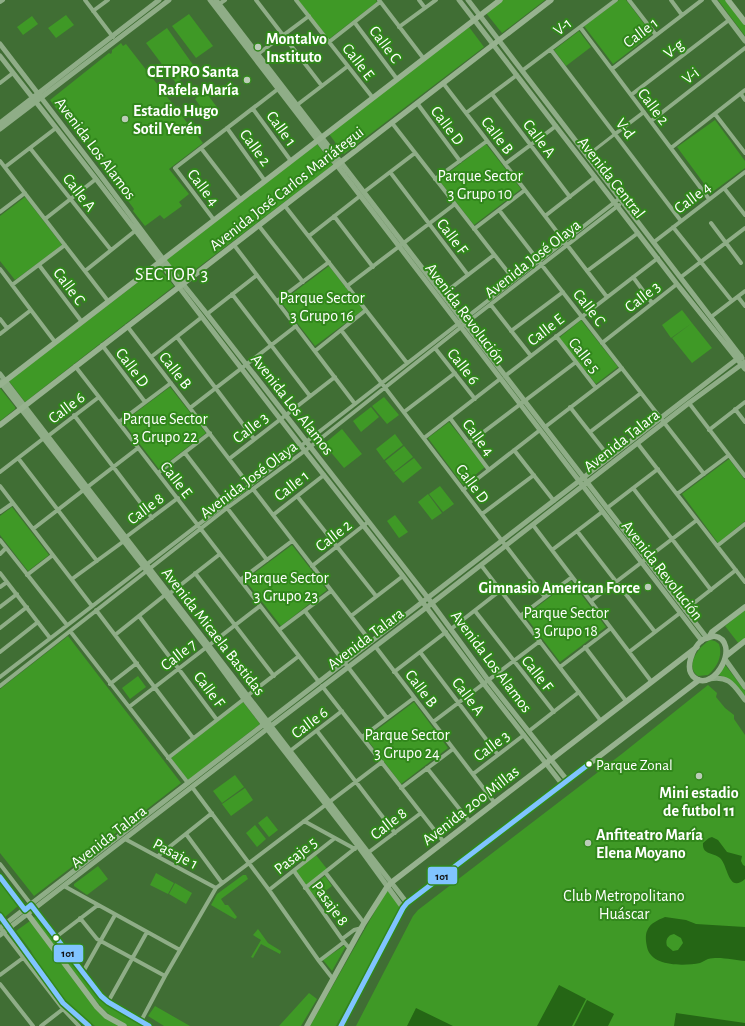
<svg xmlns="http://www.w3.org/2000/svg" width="745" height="1026" font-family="'Alegreya Sans',sans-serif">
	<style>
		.green { fill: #3f9926 }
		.water { fill: #256615; fill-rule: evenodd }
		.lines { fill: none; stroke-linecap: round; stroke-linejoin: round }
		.pedestrian { stroke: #8fad87; stroke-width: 3 }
		.minor { stroke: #8fad87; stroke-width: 4 }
		.tertiary { stroke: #8fad87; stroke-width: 5 }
		.secondary { stroke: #97b28f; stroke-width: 5.5 }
		.bus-1-casing { stroke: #31871b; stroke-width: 8 }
		.bus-1 { stroke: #80c4ff; stroke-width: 5 }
		.poi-dot { fill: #bcccb8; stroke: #31871b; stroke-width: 1.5 }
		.bus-dot { fill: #fff; stroke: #31871b; stroke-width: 1.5 }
		.labels { text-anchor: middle; stroke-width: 4; stroke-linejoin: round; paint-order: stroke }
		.bus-label { font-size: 15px; fill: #fff; stroke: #31871b; text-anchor: start }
		.street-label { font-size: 16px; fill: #fff; stroke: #31871b }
		.poi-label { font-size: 16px; font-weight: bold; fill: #fff; stroke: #31871b; text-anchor: start }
		.park-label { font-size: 16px; fill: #fdfffc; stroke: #31871b }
		.quarter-label { font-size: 18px; letter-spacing: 1px; fill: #fff; stroke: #31871b }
		.line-badge { stroke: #31871b; stroke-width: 1.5 }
		.pale-badge-label { font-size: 11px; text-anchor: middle; font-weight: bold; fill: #111 }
	</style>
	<rect width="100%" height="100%" fill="#406e34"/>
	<path class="green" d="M298,0H376L377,2L329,39Z
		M502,0H545L502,33L486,13Z
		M619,0H626L652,34L613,64L584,26Z
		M718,0H726L745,25V36Z
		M189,14L213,46L196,58L172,26Z
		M66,15L74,25L56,38L48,28Z
		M32,16L38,24L23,35L17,27Z
		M469,27L484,47L344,154L329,134Z
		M167,28L196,69L176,83L146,43Z
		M579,31L591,47L566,66L554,50Z
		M121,43L123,46L126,44L203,143L169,169L189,194L179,202L182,206L164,219L160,215L145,226L133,211L134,209L126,198L128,196L121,188L119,189L92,154L94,152L92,150L93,148L88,142L86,143L85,141L83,142L66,120L67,117L64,113L61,115L50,100L109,53L111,54L112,52V50Z
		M205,91L219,110L209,118L195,99Z
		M715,120L745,161V168L711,193L677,147Z
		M317,144L333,165L183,279H181L167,262V259Z
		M486,144L521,189L474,225L439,180Z
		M25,197L62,245L15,280L0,261V216Z
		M329,266L363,310L315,346L281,302Z
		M158,267L174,286L25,402L9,381Z
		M682,310L692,323L671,338L662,325Z
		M581,320L618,367L596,384L559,338Z
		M692,323L712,348L692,363L672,338Z
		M170,387L206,433L159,469L123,422Z
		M0,388L15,407V409L0,421Z
		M384,397L399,415L387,424L372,406Z
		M371,407L379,417L361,432L353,421Z
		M449,422L485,467L463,485L428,438Z
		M342,429L362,454L344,468L324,444Z
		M395,434L403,445L384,460L376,449Z
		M404,446L413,457L394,472L385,461Z
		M414,458L422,468L403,483L394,473Z
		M729,459L745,480V521L718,543L682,494Z
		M440,486L454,504L443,512L429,494Z
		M428,494L442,513L432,520L418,502Z
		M12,507L49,555L28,571L0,535V516Z
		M395,515L408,532L399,538L387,521Z
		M292,545L327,590L281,626L245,580Z
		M571,581L606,627L560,662L525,616Z
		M745,610V639L739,644L725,626Z
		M68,636L181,783L34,896L0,853V689Z
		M710,640L715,641L719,644C723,656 717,667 708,675L698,676C684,666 699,646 710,640Z
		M724,665L726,666L745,691V698C737,689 731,679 719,675Z
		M138,676L146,687L130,699L122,688Z
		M708,685L717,693L716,697L725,708L734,715V719L745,735V1026H356L413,916L418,910L623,753Z
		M243,702L260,724L188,780L171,758Z
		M414,702L448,748L401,784L366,738Z
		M235,775L244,787L222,803L213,791Z
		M245,788L253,800L231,816L222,804Z
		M267,816L278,830L269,837L258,823Z
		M255,825L266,839L257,847L246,833Z
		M316,855L327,869L306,886L295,872Z
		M98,866L108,879L87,895L74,886V884Z
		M156,873L174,883L168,894L150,885Z
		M243,875H246L248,879L221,899L225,905H228L237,917L235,919L211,905L217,894Z
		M325,876L332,886L316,898L308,888Z
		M0,882L18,906L5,917L0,911Z
		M175,883L192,893L186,904L169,894Z
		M387,890L400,906V909L336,1026H310Z
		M37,915L97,994L120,1011L145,1026H127L115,1019L103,1009L92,996L33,918Z
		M30,921L92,1004L119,1026H95L83,1018L69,1005L37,963L31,951L16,931Z
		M258,929L268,943L281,951L280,954L261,944L253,958L251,957L261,940L253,935Z
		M345,945L346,946L332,971L323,960Z
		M309,993L317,999L301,1026H279Z
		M155,1006L190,1026H164L148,1016Z"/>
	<path class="water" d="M712,837L718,840L727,852L742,856L741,861L743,865L745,866V879C728,894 728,865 720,858C713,852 702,855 703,843L709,838Z
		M665,917L686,920L696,924L745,927V961C734,960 719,956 708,959C705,960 703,962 700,963C684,966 651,967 647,947C646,942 645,936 647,931C650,923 658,920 665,917ZM674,934L681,938L683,943L678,950L673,951L667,946C665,940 668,935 674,934Z
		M559,985L586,999L572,1026H537Z
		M587,1000L614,1014L608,1026H574Z
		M416,1008L453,1026H407Z
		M676,1013L745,1023V1026H674Z"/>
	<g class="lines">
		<path class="pedestrian" d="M588,155L615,134"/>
		<path class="minor" d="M85,0L113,37
			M256,0L322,86
			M296,0L373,98
			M379,0L424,59
			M419,0L425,8
			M629,0L656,35
			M671,0L682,15
			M0,2L3,0
			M219,4L225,0
			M93,11L108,0
			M355,23L397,79
			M399,27L436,0
			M580,27L709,199
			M329,42L380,2
			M551,50L681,221
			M258,54L309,16
			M612,69L702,0
			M523,70L616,0
			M0,83L13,73
			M443,83L607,297
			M492,94L570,197
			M741,94L745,100
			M631,95L729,20
			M417,103L460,161
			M297,105L348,66
			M253,109L291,161
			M466,113L517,75
			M715,114L745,153
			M651,121L745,48
			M392,123L514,280
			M227,128L265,181
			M615,134L644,112
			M30,148L111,250
			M201,148L241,200
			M671,148L745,90
			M0,161L108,301
			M505,164L556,126
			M5,167L56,128
			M390,172L468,275
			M435,179L487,141
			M724,188L745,215
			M364,192L415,153
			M285,206L407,363
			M499,210L704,474
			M0,212L25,193
			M334,216L373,267
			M545,216L595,177
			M45,219L96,179
			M214,220L175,168L278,89
			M711,223L741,263
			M259,226L303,282
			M673,227L732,301
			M474,229L525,190
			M309,236L360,196
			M654,242L745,172
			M234,245L355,404
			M39,265L82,322
			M0,269L55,342
			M85,271L135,231
			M587,271L638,233
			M633,277L652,303
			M681,277L745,228
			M12,285L65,245
			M347,286L455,204
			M232,294L310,396
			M443,294L494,255
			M738,297L745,306
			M277,301L329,262
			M491,305L531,356
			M207,314L257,275
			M711,317L745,291
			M0,319L7,328
			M127,326L249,485
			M341,330L545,597
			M511,331L563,292
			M0,334L31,310
			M556,336L596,388
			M177,337L254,439
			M602,343L677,284
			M102,345L145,402
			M435,348L475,399
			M315,351L366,310
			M151,357L202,317
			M75,366L319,682
			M505,376L658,258
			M689,403L745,476
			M570,407L610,458
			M190,408L296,326
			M735,409L745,422
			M404,412L455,373
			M74,415L152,518
			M450,418L489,470
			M119,422L171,383
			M545,427L622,368
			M709,430L745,402
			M590,432L641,393
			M48,436L99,397
			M424,438L500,379
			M469,443L576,362
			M638,444L745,582
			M514,450L554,501
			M185,453L267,560
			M18,458L97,561
			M229,459L335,377
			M0,472L44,438
			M158,473L210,433
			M0,486L92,606
			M633,488L711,590
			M253,489L371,642
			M463,490L540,430
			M677,494L729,455
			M297,496L376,596
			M607,508L658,469
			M0,512L13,503
			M482,514L534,475
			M273,515L324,475
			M533,525L651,681
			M33,529L138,448
			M577,531L655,632
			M126,537L178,498
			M0,540L67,625
			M717,546L745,524
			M552,550L602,512
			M0,554L6,548
			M481,565L601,721
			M312,566L368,522
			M0,573L50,638
			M195,573L274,676
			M27,575L53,555
			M72,579L124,541
			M240,580L292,541
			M0,587L7,582
			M169,594L220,554
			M591,601L697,520
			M0,607L17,594
			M96,610L193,738
			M685,610L736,570
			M305,611L387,718
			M475,611L554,712
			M139,616L217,720
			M351,616L403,576
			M520,616L572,577
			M0,628L27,607
			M451,629L501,590
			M279,630L331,591
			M70,631L188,783
			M115,635L165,595
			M375,646L494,802
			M585,647L626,701
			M0,652L38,622
			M420,652L498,755
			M629,652L680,613
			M560,667L611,628
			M394,672L446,632
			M0,677L306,442L620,198
			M110,684L137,663
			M0,686L227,508L310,447L465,324L619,205
			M322,686L443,841
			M247,696L299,656
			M129,707L260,606
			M433,722L540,641
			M317,731L395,833
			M529,731L579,692
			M362,737L414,698
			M290,751L342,711
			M168,758L244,699
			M427,768L469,821
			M473,774L524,735
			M192,787L269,890L319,961L333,979
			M401,788L453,749
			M304,821L355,849
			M186,834L222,883
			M125,839L216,888
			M369,852L421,813
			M158,856L212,813
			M0,864L101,996L108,1002L149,1026
			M294,871L344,942L350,949
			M325,872L364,923
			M64,886L180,950
			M305,888L358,846
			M269,890L335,838
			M80,918L97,939L165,976
			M2,930L63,1009L79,1026
			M56,937L98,905
			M342,939L354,930L362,928
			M319,961L344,942
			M83,972L115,915
			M0,975L23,958
			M0,984L33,1026
			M108,1002L147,932
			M141,1021L165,976L216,888L382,762
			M41,1026L63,1009"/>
		<path class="tertiary" d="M210,0L702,641
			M216,0L707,638
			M459,0L677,284L745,369
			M468,0L742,358
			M714,0L745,41
			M0,44L101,176L163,259L207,314L428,598L488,680L567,780
			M0,56L96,179L301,446L403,576L484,684L562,784
			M0,123L159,0
			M0,129L169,0
			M0,374L407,903
			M0,382L206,647L244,699L358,846L403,908
			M725,659L745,687
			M709,679C730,675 734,686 745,700
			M0,928L741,356
			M0,935L267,729L427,607L689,403L745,362"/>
		<path class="secondary" d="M728,0L745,22
			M0,385L500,0
			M0,425L551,0
			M714,636C742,641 715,693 695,678C683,669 693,648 702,640C706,638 710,637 714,636Z
			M709,637L712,632L745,607
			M726,656L745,641
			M0,877L97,1007L106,1016L124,1026
			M0,916L63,1003L72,1012L89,1026
			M307,1026L364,923L387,887L392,882L697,647
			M341,1026L403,908L407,903L699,680"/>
		<g class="bus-1-casing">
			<path id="bus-1" d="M0,877L25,910L31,905L101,996L108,1002L149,1026
				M0,916L63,1003L89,1026
				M341,1026L403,908L407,903L589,764"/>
		</g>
		<use href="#bus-1" class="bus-1"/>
	</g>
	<g class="poi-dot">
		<circle cx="258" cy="47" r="4"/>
		<circle cx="247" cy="80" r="4"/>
		<circle cx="125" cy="119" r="4"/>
		<circle cx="648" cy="587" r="4"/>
		<circle cx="699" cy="776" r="4"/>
		<circle cx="588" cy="843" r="4"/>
	</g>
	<g class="bus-dot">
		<circle cx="589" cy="764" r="3.5"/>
		<circle cx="56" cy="938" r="3.5"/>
	</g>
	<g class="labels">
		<g class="bus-label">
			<text x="596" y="770">Parque Zonal</text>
		</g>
		<g class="street-label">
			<text transform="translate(562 26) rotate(-38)" y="6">V-1</text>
			<text transform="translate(640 32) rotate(-37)" y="6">Calle 1</text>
			<text transform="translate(386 44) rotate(53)" y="6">Calle C</text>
			<text transform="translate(673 48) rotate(-37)" y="6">V-g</text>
			<text transform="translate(359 61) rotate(52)" y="6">Calle E</text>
			<text transform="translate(690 75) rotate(-38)" y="6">V-i</text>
			<text transform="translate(654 106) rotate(53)" y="6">Calle 2</text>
			<text transform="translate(448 125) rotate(53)" y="6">Calle D</text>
			<text transform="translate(282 128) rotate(54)" y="6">Calle 1</text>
			<text transform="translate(626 128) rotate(53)" y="6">V-d</text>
			<text transform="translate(498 135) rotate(53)" y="6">Calle B</text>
			<text transform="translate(540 138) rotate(53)" y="6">Calle A</text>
			<text transform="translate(256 147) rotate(54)" y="6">Calle 2</text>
			<text transform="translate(96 148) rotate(53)" y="6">Avenida Los Alamos</text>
			<text transform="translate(612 177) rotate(52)" y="6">Avenida Central</text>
			<text transform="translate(204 187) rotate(53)" y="6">Calle 4</text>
			<text transform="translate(286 188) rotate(-38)" y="6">Avenida José Carlos Mariátegui</text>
			<text transform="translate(80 192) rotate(52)" y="6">Calle A</text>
			<text transform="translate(692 197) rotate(-37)" y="6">Calle 4</text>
			<text transform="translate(453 236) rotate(53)" y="6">Calle F</text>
			<text transform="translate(532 258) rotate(-38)" y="6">Avenida José Olaya</text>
			<text transform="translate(70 286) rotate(53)" y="6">Calle C</text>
			<text transform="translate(642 296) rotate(-38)" y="6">Calle 3</text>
			<text transform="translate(590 307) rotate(52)" y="6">Calle C</text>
			<text transform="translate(466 313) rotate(53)" y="6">Avenida Revolución</text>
			<text transform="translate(545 329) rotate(-38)" y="6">Calle E</text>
			<text transform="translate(585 355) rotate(52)" y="6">Calle 5</text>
			<text transform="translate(464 366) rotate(52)" y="6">Calle 6</text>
			<text transform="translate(133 367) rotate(53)" y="6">Calle D</text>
			<text transform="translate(176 370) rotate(52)" y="6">Calle B</text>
			<text transform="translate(293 404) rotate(52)" y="6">Avenida Los Alamos</text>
			<text transform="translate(66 407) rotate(-37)" y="6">Calle 6</text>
			<text transform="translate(250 427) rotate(-38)" y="6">Calle 3</text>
			<text transform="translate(479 437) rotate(53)" y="6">Calle 4</text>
			<text transform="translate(621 440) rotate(-38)" y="6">Avenida Talara</text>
			<text transform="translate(177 479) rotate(52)" y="6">Calle E</text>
			<text transform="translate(248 479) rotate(-37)" y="6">Avenida José Olaya</text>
			<text transform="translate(473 483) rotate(53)" y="6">Calle D</text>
			<text transform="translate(291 485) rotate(-38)" y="6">Calle 1</text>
			<text transform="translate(145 508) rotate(-37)" y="6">Calle 8</text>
			<text transform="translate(333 535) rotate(-38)" y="6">Calle 2</text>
			<text transform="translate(663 570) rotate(52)" y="6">Avenida Revolución</text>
			<text transform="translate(214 631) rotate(52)" y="6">Avenida Micaela Bastidas</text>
			<text transform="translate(365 638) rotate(-37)" y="6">Avenida Talara</text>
			<text transform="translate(178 654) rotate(-38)" y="6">Calle 7</text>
			<text transform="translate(492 661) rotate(53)" y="6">Avenida Los Alamos</text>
			<text transform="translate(538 673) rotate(52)" y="6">Calle F</text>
			<text transform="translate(422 688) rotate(53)" y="6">Calle B</text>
			<text transform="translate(210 689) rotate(53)" y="6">Calle F</text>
			<text transform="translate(469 696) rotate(53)" y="6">Calle A</text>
			<text transform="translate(309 722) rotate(-37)" y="6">Calle 6</text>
			<text transform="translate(491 745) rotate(-37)" y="6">Calle 3</text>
			<text transform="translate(470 805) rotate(-38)" y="6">Avenida 200 Millas</text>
			<text transform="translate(388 823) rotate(-38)" y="6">Calle 8</text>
			<text transform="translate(108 836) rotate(-38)" y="6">Avenida Talara</text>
			<text transform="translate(176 853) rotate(28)" y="6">Pasaje 1</text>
			<text transform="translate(295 855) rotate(-38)" y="6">Pasaje 5</text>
			<text transform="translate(331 903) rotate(54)" y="6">Pasaje 8</text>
		</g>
		<g class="poi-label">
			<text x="266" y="44">Montalvo<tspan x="266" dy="18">Instituto</tspan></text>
			<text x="239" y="77" text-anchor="end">CETPRO Santa<tspan x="239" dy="18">Rafela María</tspan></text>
			<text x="133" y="116">Estadio Hugo<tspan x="133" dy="18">Sotil Yerén</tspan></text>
			<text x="640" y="593" text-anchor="end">Gimnasio American Force</text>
			<text x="699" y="798" text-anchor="middle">Mini estadio<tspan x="699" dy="18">de futbol 11</tspan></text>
			<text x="596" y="840">Anfiteatro María<tspan x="596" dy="18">Elena Moyano</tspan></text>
		</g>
		<g class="park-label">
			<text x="480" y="181">Parque Sector<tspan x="480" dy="18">3 Grupo 10</tspan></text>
			<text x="322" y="303">Parque Sector<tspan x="322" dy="18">3 Grupo 16</tspan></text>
			<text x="165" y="424">Parque Sector<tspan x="165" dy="18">3 Grupo 22</tspan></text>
			<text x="286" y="583">Parque Sector<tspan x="286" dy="18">3 Grupo 23</tspan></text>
			<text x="566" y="618">Parque Sector<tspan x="566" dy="18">3 Grupo 18</tspan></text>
			<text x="407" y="740">Parque Sector<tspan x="407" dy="18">3 Grupo 24</tspan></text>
			<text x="624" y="901">Club Metropolitano<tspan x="624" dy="18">Huáscar</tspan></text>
		</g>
		<g class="quarter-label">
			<text x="172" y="280">SECTOR 3</text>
		</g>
	</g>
	<g class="line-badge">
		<rect x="427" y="866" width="31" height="19" rx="4" fill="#80c4ff"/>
		<rect x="53" y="944" width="31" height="19" rx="4" fill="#80c4ff"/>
	</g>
	<g class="pale-badge-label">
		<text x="442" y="880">101</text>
		<text x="68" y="957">101</text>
	</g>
</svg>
